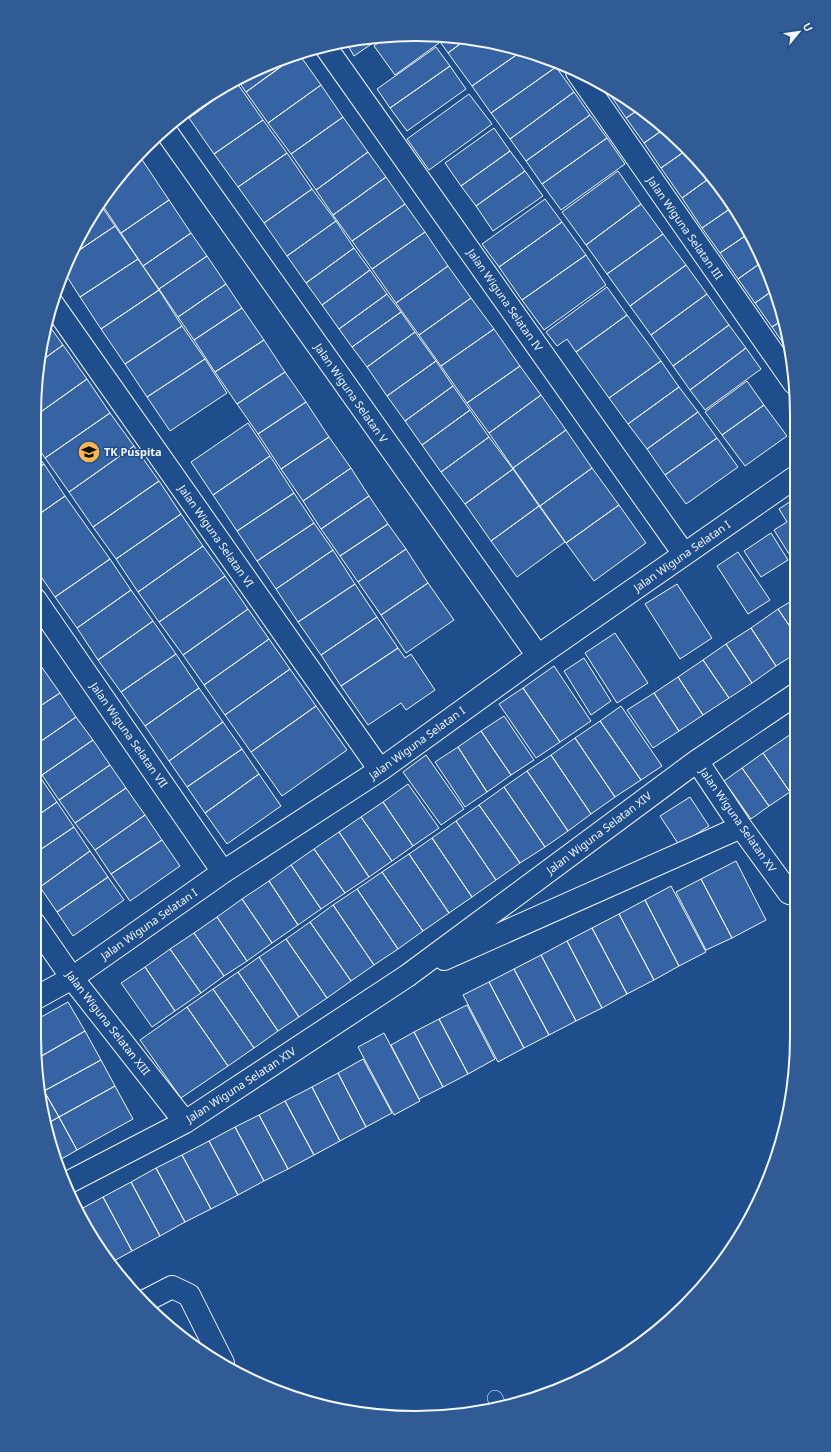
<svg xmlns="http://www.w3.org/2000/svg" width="831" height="1452" font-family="'Noto Sans',sans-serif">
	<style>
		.building { fill: #3563a3; stroke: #f2f6ff }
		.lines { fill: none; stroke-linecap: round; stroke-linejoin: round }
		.service-casing { stroke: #f2f6ff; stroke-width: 16 }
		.minor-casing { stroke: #f2f6ff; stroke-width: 24 }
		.service { stroke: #1f4e8c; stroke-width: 15 }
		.minor { stroke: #1f4e8c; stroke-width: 22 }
		.labels { text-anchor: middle; stroke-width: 3; stroke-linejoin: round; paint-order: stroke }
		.street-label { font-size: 11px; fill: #f2f6ff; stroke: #1f4e8c }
		.poi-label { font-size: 11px; font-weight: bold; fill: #f2f6ff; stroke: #1f4e8c; text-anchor: start }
		.rim { fill: none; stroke: #f2f6ff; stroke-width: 2 }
	</style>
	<rect width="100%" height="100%" fill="#1f4e8c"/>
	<path class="building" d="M389,35L434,36L439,43L395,75L374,46Z
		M383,36L354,56L346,42Z
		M436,36L466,37L468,38L448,53Z
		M468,38L522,51L472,86L448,53Z
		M436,47L450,66L390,108L377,89Z
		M522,51L538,54L551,60L556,67L491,113L472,86Z
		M298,54L246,92L237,79L247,73Z
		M299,54L321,85L268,123L246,92Z
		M450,66L466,89L407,131L390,108Z
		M556,67L574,92L510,139L491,113Z
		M235,81L237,83L189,118L184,112Z
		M237,83L263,120L214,154L189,118Z
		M601,83L606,85L613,90L609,93Z
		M321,85L343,117L291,154L268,123Z
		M613,90L638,110L626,118L609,93Z
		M574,92L590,115L526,161L510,139Z
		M469,94L492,124L429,170L407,139Z
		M638,110L664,129L644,143L626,118Z
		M590,115L607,138L542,184L526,161Z
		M343,117L368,152L316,190L291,154Z
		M263,120L287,153L238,187L214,154Z
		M494,128L510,151L461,186L445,163Z
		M664,129L688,149L661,168L644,143Z
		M607,138L625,164L561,210L542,184Z
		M688,149L711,177L682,198L661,168Z
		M510,151L525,171L476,206L461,186Z
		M368,152L386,177L333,215L316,190Z
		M287,153L312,189L264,223L238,187Z
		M139,155L169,200L121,233L101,203L129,164Z
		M525,171L543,196L493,231L476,206Z
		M618,171L641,204L586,245L562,212Z
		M386,177L405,204L352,241L333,215Z
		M711,177L734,206L702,228L682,198Z
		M312,189L336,221L287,256L264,223Z
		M545,199L562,222L499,267L482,244Z
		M169,200L191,233L143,266L121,233Z
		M100,204L115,226L72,255L85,225Z
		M405,204L425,232L372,269L352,241Z
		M641,204L663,234L607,274L586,245Z
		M734,206L748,234L720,253L702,228Z
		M336,221L354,248L306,283L287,256Z
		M562,222L586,255L522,300L499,267Z
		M115,226L138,259L80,297L64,272L72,255Z
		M425,232L448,266L396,303L372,269Z
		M191,233L207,256L159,289L143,266Z
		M663,234L686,265L630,306L607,274Z
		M748,234L762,262L738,279L720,253Z
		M354,248L370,270L322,305L306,283Z
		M586,255L606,285L544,330L522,300Z
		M207,256L226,284L178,317L159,289Z
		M138,259L159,290L101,329L80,297Z
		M762,262L775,289L755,303L738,279Z
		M686,265L707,294L651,335L630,306Z
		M448,266L471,298L419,335L396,303Z
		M370,270L387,294L339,329L322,305Z
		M226,284L242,308L194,340L178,317Z
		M607,287L627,315L576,352L567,339L557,346L546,332Z
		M775,289L783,320L772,327L755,303Z
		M159,290L182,326L125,364L101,329Z
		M387,294L401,312L352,347L339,329Z
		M707,294L729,325L673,366L651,335Z
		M471,298L494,329L441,366L419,335Z
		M242,308L264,340L215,372L194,340Z
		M401,312L415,332L367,367L352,347Z
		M627,315L661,361L609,398L576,352Z
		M783,320L791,353H790L772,327Z
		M48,324L63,345L41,361Z
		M729,325L746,348L690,390L673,366Z
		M182,326L205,359L147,397L125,364Z
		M494,329L520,366L467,403L441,366Z
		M415,332L436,361L387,396L367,367Z
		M264,340L285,372L237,404L215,372Z
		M63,345L87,379L35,416V391L41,361Z
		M746,348L761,369L705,410L690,390Z
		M205,359L227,393L170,431L147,397Z
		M436,361L453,386L405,421L387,396Z
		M661,361L679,387L628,424L609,398Z
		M520,366L541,395L489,433L467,403Z
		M285,372L306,402L258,434L237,404Z
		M87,379L110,413L45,458L35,443V416Z
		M747,381L764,405L722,435L705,412Z
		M453,386L470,410L422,445L405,421Z
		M679,387L698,412L647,449L628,424Z
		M541,395L566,430L513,468L489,433Z
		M306,402L329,437L281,469L258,434Z
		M764,405L787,436L745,466L722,435Z
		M470,410L489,437L441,472L422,445Z
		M698,412L717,438L665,475L647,449Z
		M110,413L134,446L69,492L45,458Z
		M248,423L270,456L213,495L191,462Z
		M566,430L592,468L540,506L513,468Z
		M329,437L351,468L303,501L281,469Z
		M489,437L513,469L465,504L441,472Z
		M717,438L738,467L686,504L665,475Z
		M134,446L159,481L93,527L69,492Z
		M35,452L44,464L35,471Z
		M270,456L294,493L237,531L213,495Z
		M44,464L65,496L35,517V471Z
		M351,468L369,496L321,529L303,501Z
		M592,468L619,505L566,543L540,506Z
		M513,469L539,506L491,541L465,504Z
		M159,481L181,514L116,559L93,527Z
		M294,493L314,523L257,561L237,531Z
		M65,496L110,559L55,597L35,568V517Z
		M369,496L388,524L340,556L321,529Z
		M794,499V550L789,554L774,530L787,522L779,509Z
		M619,505L646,543L594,581L566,543Z
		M539,506L565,542L517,577L491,541Z
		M181,514L203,546L138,592L116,559Z
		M314,523L333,550L276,589L257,561Z
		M388,524L406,549L358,582L340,556Z
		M771,533L788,560L761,577L744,551Z
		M203,546L225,576L159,622L138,592Z
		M406,549L428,583L381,615L358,582Z
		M333,550L355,584L298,622L276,589Z
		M738,552L770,600L748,614L717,566Z
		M110,559L131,590L77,628L55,597Z
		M225,576L248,609L183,655L159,622Z
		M428,583L454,620L406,653L381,615Z
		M355,584L377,617L321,655L298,622Z
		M677,584L712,638L680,659L645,604Z
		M131,590L153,621L98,660L77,628Z
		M795,599V634L778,609Z
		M248,609L269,639L204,685L183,655Z
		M778,609L795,634V654L776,666L751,628Z
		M377,617L398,648L341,686L321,655Z
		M153,621L176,654L121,692L98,660Z
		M751,628L776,666L752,683L726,644Z
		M615,633L648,683L617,703L585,653Z
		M269,639L290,669L225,715L204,685Z
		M726,644L752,683L729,698L703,660Z
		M398,648L405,658L411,654L435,690L406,710L401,703L368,725L341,686Z
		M176,654L199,688L145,726L121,692Z
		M34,656L41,666L34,670Z
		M584,658L611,701L591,715L564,671Z
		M703,660L729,698L703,715L678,677Z
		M41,666L60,693L34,710V670Z
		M554,666L591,721L560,742L523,688Z
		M290,669L316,706L251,752L225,715Z
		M678,677L703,715L679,731L654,693Z
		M199,688L223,722L169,761L145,726Z
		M523,688L560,742L536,758L499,704Z
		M60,693L76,717L34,746V710Z
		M654,693L679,731L653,748L627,710Z
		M316,706L347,750L282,796L251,752Z
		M621,706L662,766L641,780L600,721Z
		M504,716L534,760L511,775L481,731Z
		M76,717L93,740L42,775L34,764V746Z
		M600,721L641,780L615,797L575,738Z
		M223,722L242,749L187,787L169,761Z
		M481,731L511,775L487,792L458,747Z
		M791,734L795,739V788L790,792L763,753Z
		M575,738L615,797L591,814L551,755Z
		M93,740L110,765L59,800L42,775Z
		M458,747L487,792L465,807L435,762Z
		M242,749L259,774L205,813L187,787Z
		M763,753L790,792L769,806L742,768Z
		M426,755L464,809L441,825L403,772Z
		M551,755L591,814L568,831L527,771Z
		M110,765L126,788L75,823L59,800Z
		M742,768L769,806L751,819L724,781Z
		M34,770L40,777L34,781Z
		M527,771L568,831L545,847L504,787Z
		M259,774L281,806L227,844L205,813Z
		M40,777L57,802L34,818V781Z
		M408,784L439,828L413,846L383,802Z
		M504,787L545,847L520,863L479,805Z
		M126,788L145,815L95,850L75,823Z
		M690,797L709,826L679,845L660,816Z
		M57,802L74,827L34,854V818Z
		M383,802L413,846L392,861L361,817Z
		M479,805L520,863L496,880L456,821Z
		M145,815L162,840L111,874L95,850Z
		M361,817L392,861L369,877L339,832Z
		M456,821L496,880L472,897L432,838Z
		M74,827L90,851L40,887L34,879V854Z
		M339,832L369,877L345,893L314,849Z
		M432,838L472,897L449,913L409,854Z
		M162,840L180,866L130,901L111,874Z
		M314,849L345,893L321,909L291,865Z
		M90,851L108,877L57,912L40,887Z
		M409,854L449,913L423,931L382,872Z
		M736,861L766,920L732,938L701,879Z
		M291,865L321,909L298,925L269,881Z
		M382,872L423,931L398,949L357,889Z
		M108,877L124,900L73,936L57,912Z
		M701,879L732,938L706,950L676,892Z
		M269,881L298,925L272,943L242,899Z
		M671,886L706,952L679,966L645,900Z
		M357,889L398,949L374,965L333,905Z
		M242,899L272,943L247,961L217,917Z
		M645,900L679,966L654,980L619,914Z
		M333,905L374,965L351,981L310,922Z
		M619,914L654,980L627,994L592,928Z
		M217,917L247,961L224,976L194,933Z
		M310,922L351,981L327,998L286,939Z
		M592,928L627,994L602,1008L567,941Z
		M194,933L224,976L201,993L170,949Z
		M286,939L327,998L299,1017L259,957Z
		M567,941L602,1008L576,1021L541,955Z
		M170,949L201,993L175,1011L145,967Z
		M541,955L576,1021L549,1035L514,969Z
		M259,957L299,1017L278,1031L238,972Z
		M145,967L175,1011L152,1027L121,983Z
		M514,969L549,1035L524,1048L489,982Z
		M238,972L278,1031L254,1048L213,989Z
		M489,982L524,1048L498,1062L463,995Z
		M213,989L254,1048L228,1066L187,1007Z
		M68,1002L85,1031L38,1058L34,1036V1021Z
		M467,1005L495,1059L468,1074L439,1019Z
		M187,1007L228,1066L181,1098L140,1040Z
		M439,1019L468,1074L443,1087L414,1032Z
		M85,1031L101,1060L44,1091L43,1088L38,1058Z
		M414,1032L443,1087L419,1099L391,1045Z
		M384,1033L420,1101L394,1115L358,1047Z
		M363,1059L392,1113L366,1127L338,1073Z
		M101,1060L115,1086L59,1117L44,1091Z
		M338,1073L366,1127L340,1141L312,1087Z
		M115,1086L133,1119L77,1150L59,1117Z
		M312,1087L340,1141L314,1155L285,1101Z
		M44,1091L59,1117L48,1123L43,1092Z
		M285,1101L314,1155L288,1169L259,1115Z
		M259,1115L288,1169L264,1181L235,1127Z
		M59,1117L77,1150L56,1162L48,1123Z
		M235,1127L264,1181L238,1195L209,1141Z
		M209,1141L238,1195L211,1209L182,1155Z
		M182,1155L211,1209L185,1222L156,1168Z
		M156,1168L185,1222L160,1236L131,1182Z
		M131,1182L160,1236L132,1251L103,1197Z
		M103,1197L132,1251L110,1263L81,1209Z"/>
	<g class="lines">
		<g class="service-casing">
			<path id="service" d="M495,1398L498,1404"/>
		</g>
		<g class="minor-casing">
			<path id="minor" d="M325,46L684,554
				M577,72L794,383
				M165,130L538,656
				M52,303L380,770
				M35,599L223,872
				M697,761L741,827L789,893L796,889
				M34,923L72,978L185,1122
				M444,959L741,827
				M34,999L72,978L223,872L380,770L538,656L794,478
				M67,1183L185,1122L407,976L697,761L795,695
				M147,1300L172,1287L189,1295L223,1363"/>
		</g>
		<use href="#service" class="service"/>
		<use href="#minor" class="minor"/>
	</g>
	<defs>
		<g id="school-disc" transform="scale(1.15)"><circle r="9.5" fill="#ffb74d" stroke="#1f4e8c"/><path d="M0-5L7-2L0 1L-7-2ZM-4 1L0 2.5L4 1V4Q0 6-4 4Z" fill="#111"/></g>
	</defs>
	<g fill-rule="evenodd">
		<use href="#school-disc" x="89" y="452"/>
	</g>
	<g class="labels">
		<g class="street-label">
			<text transform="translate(685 228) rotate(55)" y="4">Jalan Wiguna Selatan III</text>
			<text transform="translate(505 300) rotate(55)" y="4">Jalan Wiguna Selatan IV</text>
			<text transform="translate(351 393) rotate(55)" y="4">Jalan Wiguna Selatan V</text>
			<text transform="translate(216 536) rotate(55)" y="4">Jalan Wiguna Selatan VI</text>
			<text transform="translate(682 556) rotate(-35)" y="4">Jalan Wiguna Selatan I</text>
			<text transform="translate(129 735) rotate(55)" y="4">Jalan Wiguna Selatan VII</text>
			<text transform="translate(417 743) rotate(-36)" y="4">Jalan Wiguna Selatan I</text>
			<text transform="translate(738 820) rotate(55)" y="4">Jalan Wiguna Selatan XV</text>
			<text transform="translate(599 833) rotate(-37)" y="4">Jalan Wiguna Selatan XIV</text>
			<text transform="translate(149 924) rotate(-35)" y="4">Jalan Wiguna Selatan I</text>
			<text transform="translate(108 1023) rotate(52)" y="4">Jalan Wiguna Selatan XIII</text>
			<text transform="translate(241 1085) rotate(-33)" y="4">Jalan Wiguna Selatan XIV</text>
		</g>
		<g class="poi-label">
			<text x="104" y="456">TK Puspita</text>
		</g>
	</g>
	<path d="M0 0H831V1452H0ZM415 41H416A374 374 0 0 1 790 415V1037A374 374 0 0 1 416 1411H415A374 374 0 0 1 41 1037V415A374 374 0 0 1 415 41Z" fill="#305b95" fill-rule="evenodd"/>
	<path class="rim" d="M415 41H416A374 374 0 0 1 790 415V1037A374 374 0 0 1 416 1411H415A374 374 0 0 1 41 1037V415A374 374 0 0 1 415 41Z"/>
	<g transform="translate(799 32) rotate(61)" stroke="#1f4e8c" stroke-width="3" paint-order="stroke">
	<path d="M0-3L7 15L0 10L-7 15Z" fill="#f2f6ff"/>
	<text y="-6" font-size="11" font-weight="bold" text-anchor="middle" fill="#f2f6ff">U</text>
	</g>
</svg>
